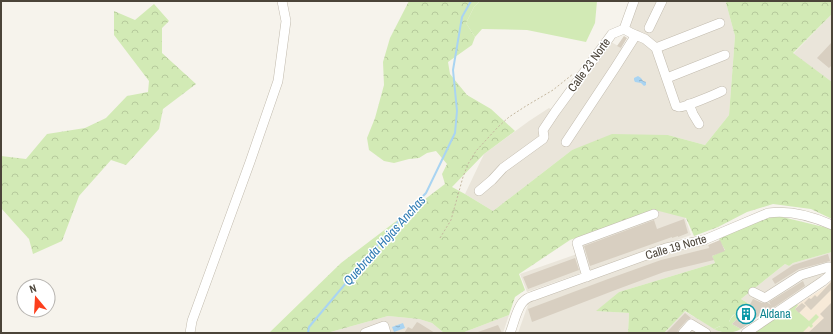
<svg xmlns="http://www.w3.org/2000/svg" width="833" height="334" font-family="'Archivo Narrow',sans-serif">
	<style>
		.residential { fill: #eae5da }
		.commercial { fill: #f7ead8 }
		.green { fill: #d2eab5 }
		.forest { fill: url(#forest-crowns) }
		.water { fill: url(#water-ripples) }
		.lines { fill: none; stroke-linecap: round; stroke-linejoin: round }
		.stream { stroke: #a9d4f2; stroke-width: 2 }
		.building { fill: #d8cfc1 }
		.minor-casing { stroke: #c2bbae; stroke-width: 10 }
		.path { stroke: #c4b79f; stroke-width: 1; stroke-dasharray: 2 2; stroke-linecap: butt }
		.minor { stroke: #fff; stroke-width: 9 }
		.labels { text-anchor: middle; stroke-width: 3; stroke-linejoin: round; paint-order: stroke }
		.street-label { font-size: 12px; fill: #4b4439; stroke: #fff }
		.culture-label { font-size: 12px; fill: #0d838f; stroke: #fff; text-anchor: start }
		.water-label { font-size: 13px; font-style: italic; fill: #2e7ab2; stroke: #fff }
	</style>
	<defs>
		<pattern id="forest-crowns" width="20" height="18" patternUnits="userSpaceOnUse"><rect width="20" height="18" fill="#d2eab5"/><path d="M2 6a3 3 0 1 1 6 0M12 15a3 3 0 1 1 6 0" fill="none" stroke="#b6ca9c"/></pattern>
		<pattern id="water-ripples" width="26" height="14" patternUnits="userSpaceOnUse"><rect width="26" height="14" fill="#a9d4f2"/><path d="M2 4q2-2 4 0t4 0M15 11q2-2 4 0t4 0" fill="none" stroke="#8caec5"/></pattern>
	</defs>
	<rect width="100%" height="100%" fill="#f6f3ec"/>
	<path class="residential" d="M639,1H727L726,3L735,36L729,115L705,145L668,135L572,150L493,211L465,194L484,154L529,121L549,108L559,115L611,42L622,48L634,30L629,27Z
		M832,14V82L793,54Z
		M680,203L691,235L588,272L576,240Z
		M707,243L715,263L619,292L597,311L629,313L628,333H518L529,302L664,253Z
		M832,252V261L826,274L767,313L741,299L785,264L789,266L793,263Z
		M577,254L584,272L527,292L520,274Z
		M684,311L722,333H664Z
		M509,315L503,333H462Z
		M388,316L419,319L432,323L444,333H327Z"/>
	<path class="commercial" d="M832,280V333H753L825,287Z"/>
	<path class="green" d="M480,1H597L595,23L586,42L527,30L482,29L475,37L466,23L474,7Z
		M797,304L798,305L795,309L809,321L816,314L819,317L812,324L813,326L811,328L809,326L802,333H753Z
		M736,313L741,315L732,324L741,329C731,334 724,334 714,329L729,322L731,318Z"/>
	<path class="forest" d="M409,1H480L474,7L466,23L475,37L472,45L448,62L450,74L467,95L491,109L515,131L484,154L452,187L465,194L493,211L572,150L612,134L668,135L705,145L729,115L735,36L726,3L727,1H832V14L793,53L832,82V219L811,209L773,204L747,212L718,227L694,236L686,218L655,210L570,240L519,274L525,290L515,297L509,315L462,333H444L432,323L419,319L388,316L327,333H269L341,263L445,184L442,174L447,164L436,151L427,153L419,158L409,159L394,163L384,161L369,150L367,138L375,118L384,85L383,62L390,38Z
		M154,4L169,21L162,28V53L196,84L163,109L159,129L126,165L111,160L79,196L62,241L33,254L29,239L1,208V156L26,159L47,134L85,128L106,118L127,96L148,92L149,81L114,35V11L135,20Z
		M774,215L832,229V252L793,263L789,266L785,264L741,299L751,305C750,306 748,308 746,309C738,315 734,310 729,322L730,326L728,330L720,326L714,329L685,311L664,333H628L629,313L596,311L619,292L715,263L712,256L725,250L719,240L721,237Z"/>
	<path class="water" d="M638,76L641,78L643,81L646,82V85L644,86L641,83L635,82L634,80V78Z
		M403,323L405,328L394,332L392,327Z"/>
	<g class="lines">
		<path class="stream" d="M308,333L309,327L393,227L426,193L455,133L457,111L453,70L462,17L471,1"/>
	</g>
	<path class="building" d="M624,36L627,38L621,48L617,46Z
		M832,42V65L829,68L817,58Z
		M684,219L688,233L678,237V236L672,238V237L590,266L584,246L654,220L657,229Z
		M720,240L725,251L712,256L714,260L664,272L618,289L532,322L528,309L608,279L661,260L709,248L708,245Z
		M828,254L830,261L799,269L775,284L772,279L793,265Z
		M575,258L579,270L528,289L523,277Z
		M803,281L805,286L770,310L752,320L753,321L741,329L732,324L741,315L736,313L741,307L747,310L753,299L762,303H768L771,305L769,302Z
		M832,281V289L811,310L804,303L809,298L811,299L815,295L817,297Z
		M832,302V333H808L824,318L820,314Z
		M802,303L806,306L799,313L795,309Z
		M685,313L691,318L687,320L679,329L677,333H666Z
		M417,322L419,323L435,333H404L408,327L412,329Z
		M498,325L502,333H478V332Z"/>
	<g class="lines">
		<g class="minor-casing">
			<path id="minor" d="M649,28L662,1
				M624,29L631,33L645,39L656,48L676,106C677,106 678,107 679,107C683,108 716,94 722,91
				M656,48L720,23
				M667,78L725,55
				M689,104L693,114L699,124
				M566,142L615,68L636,35
				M479,191L492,180L503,168L543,139L544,137L543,130L555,112L612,34L624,29L634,1
				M587,277L577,243L578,242L654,214
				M753,292L765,298L801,275L828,267H832
				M190,333L192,321L250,162L278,81L286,21L282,1
				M365,333L384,326L386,333
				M510,333C514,323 516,311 522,303C525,299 529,297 533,296L666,248L704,240L768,213C790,210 812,216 832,225
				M683,333L691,324L706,333
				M746,333L823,281L829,276L832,272"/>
		</g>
		<path class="path" d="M440,238L451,220L463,177L468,164L476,151L498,127L509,117L526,106L553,90L573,74"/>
		<use href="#minor" class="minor"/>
	</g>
	<defs>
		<g id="building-ring" transform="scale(1)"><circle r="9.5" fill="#fff" stroke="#0f9aa8" stroke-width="1.5"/><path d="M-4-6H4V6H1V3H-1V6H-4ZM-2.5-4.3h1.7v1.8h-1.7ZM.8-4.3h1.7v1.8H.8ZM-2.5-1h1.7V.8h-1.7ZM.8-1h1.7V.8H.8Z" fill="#0f9aa8"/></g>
	</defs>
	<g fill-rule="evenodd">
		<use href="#building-ring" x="746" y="314"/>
	</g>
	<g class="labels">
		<g class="street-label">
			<text transform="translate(589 65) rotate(-54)" y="4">Calle 23 Norte</text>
			<text transform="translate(676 247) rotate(-16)" y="4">Calle 19 Norte</text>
		</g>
		<g class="culture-label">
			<text x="760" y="318">Aldana</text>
		</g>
		<g class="water-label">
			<text transform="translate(384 240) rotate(-48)" y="5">Quebrada Hojas Anchas</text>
		</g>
	</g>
	<rect width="833" height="334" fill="none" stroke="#4b4439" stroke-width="4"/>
	<g transform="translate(36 298) rotate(342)"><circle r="19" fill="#ffffff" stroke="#b7b4b0"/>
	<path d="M0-3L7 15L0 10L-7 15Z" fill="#fc3f1d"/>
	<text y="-6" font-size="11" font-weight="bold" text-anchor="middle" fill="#4b4439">N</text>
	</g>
</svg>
